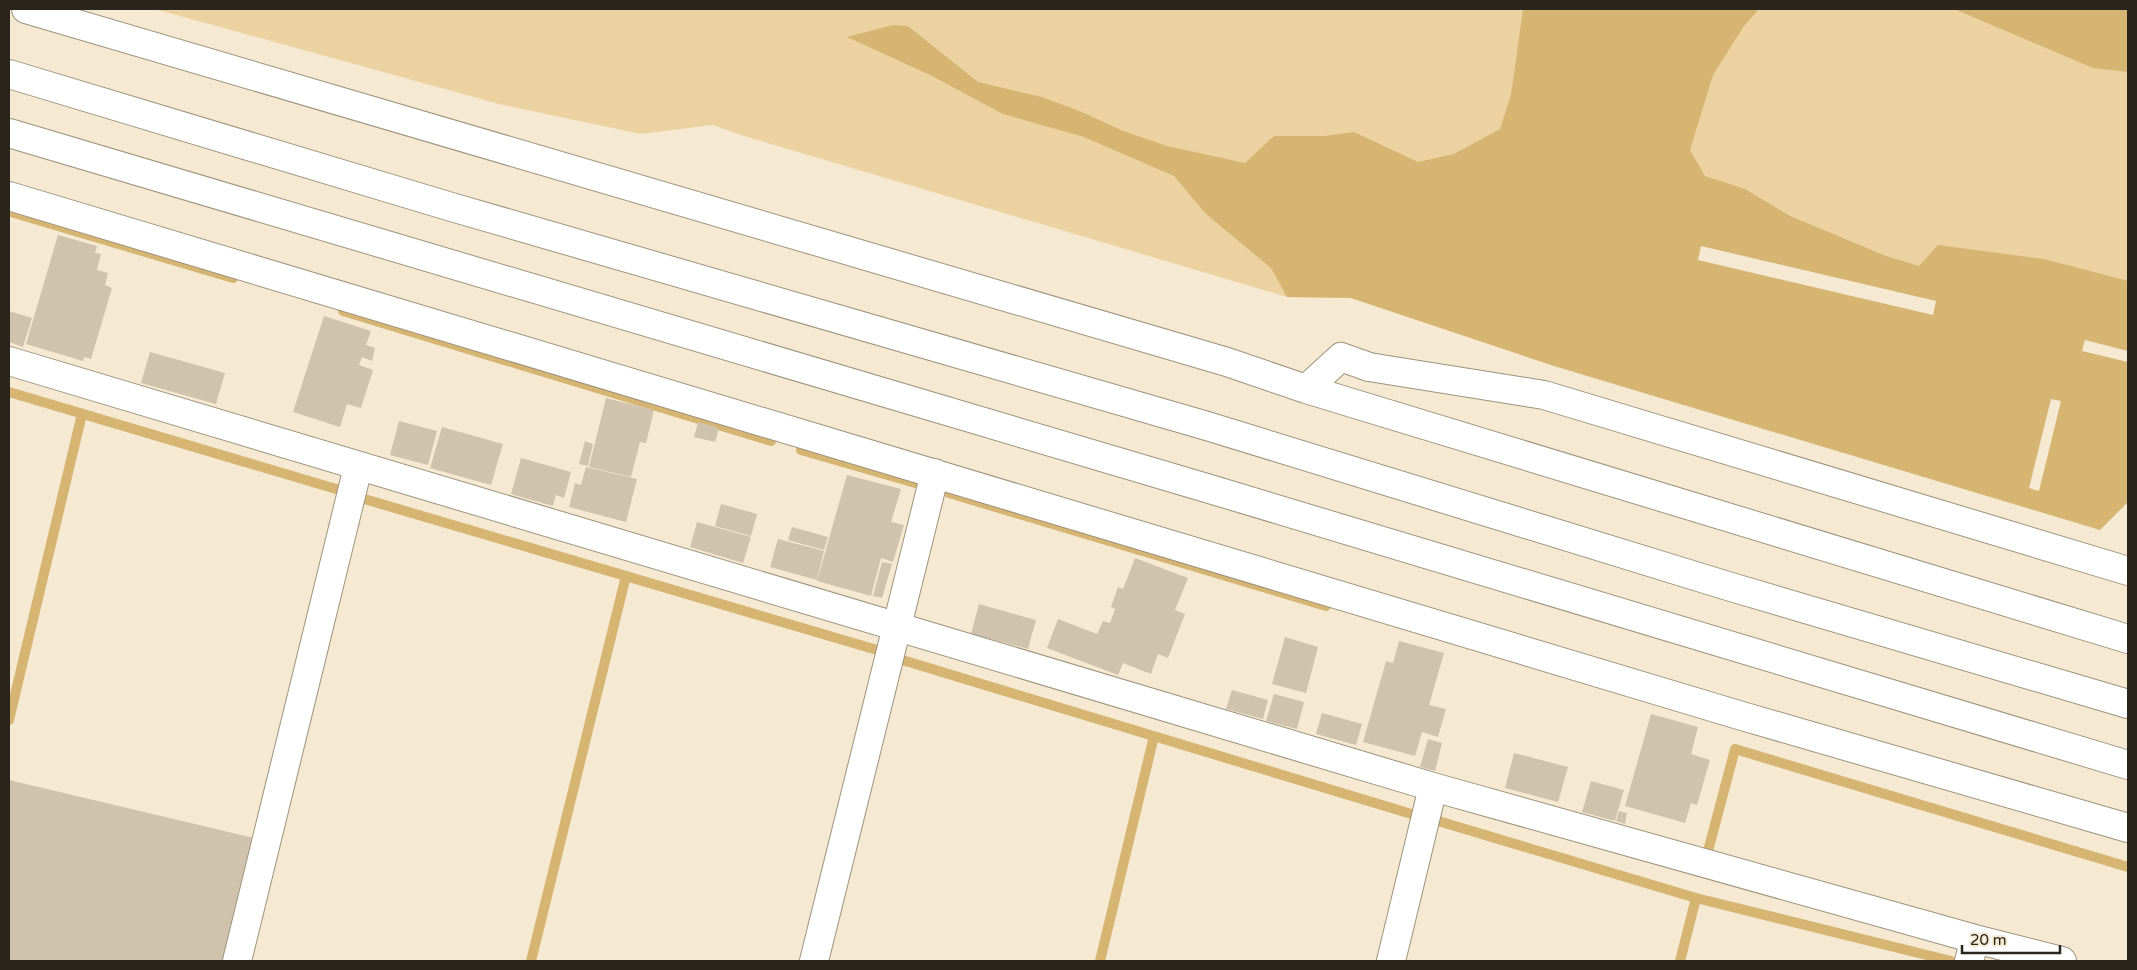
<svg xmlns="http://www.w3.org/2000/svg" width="2137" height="970" font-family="'Varela Round',sans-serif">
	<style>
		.green { fill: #ecd2a0 }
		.water { fill: #d6b572 }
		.pier { fill: #f5e9d2 }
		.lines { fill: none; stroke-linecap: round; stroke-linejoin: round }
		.stream { stroke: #d6b572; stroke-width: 10 }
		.building { fill: #cfc3ad }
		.minor-casing { stroke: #9d927d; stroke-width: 30 }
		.minor { stroke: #fff; stroke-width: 28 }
	</style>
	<rect width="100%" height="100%" fill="#f5e9d2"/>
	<path class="green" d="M155,9H1571L1554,366L1351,298L1287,297L741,135L713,125L641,134L499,104Z
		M1689,9H2068L2128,17V420L1866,301L1646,148Z"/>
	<path class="water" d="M1523,9H1759L1744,26L1713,75L1690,150L1705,176L1745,189L1790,216L1886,256L1919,266L1938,245L2044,259L2128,281V502L2100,530L1554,366L1351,298L1287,297L1271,268L1206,214L1174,176L1084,137L1003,114L930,75L847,37L893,25L908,26L978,82L1042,97L1082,112L1123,131L1167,146L1245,163L1274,136H1325L1354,132L1418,162L1454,154L1500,129L1511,95Z
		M1954,9H2128V72L2093,68Z"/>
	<path class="pier" d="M1701,246L1936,301L1933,315L1698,260Z
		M2085,340L2128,351V362L2082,351Z
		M2051,399L2061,401L2039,491L2029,488Z"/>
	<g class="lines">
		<path class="stream" d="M11,212L233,278
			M343,311L771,441
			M9,392L343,491
			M801,450L919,484
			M949,493L1326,606
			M361,498L877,650
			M899,659L1418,816
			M9,720L82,414
			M1435,820L1696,898L1951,961
			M1708,851L1735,749L2128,867
			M531,961L626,576
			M1100,961L1154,736
			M1680,961L1695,902"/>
	</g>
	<path class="building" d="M58,235L97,246L95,253L101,254L97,270L108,273L105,285L112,288L91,359L84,357L83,361L26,344Z
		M9,311L32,318L23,347L9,342Z
		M324,316L371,331L366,345L375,348L372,361L362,357L359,365L373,370L361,408L347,404L340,427L293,412Z
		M150,352L225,373L216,404L141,383Z
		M606,398L654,410L646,443L640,442L631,477L589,467Z
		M399,421L437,431L428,465L390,455Z
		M698,422L719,428L715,442L694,437Z
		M442,427L503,444L491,485L430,468Z
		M585,441L593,444L588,466L579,464Z
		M521,458L571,472L564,498L556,495L553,506L511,494Z
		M586,467L637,479L626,522L569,507L575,483L581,485Z
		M847,475L901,489L891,522L904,525L893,562L881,558L871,596L817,581Z
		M721,504L757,514L751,536L715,526Z
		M697,522L751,537L743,563L690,547Z
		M792,527L828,537L824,550L788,540Z
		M778,539L824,551L817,580L770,567Z
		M1135,558L1188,578L1175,610L1185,614L1168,658L1158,654L1151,674L1123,663L1118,675L1047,648L1058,619L1097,634L1103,621L1110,623L1115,609L1111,607L1118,587L1123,589Z
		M882,562L892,564L882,598L873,596Z
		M979,604L1036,620L1028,649L971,634Z
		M1285,637L1318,647L1306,693L1272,684Z
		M1399,641L1444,653L1429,705L1446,709L1438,737L1422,732L1415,756L1363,742L1386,661L1393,663Z
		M1232,690L1268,700L1263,719L1226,709Z
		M1274,694L1304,702L1297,729L1266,721Z
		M1322,713L1362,724L1356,745L1316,734Z
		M1651,714L1698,727L1691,754L1710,760L1697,805L1691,803L1685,823L1625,806Z
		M1428,739L1442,743L1435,771L1420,767Z
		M1514,753L1568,767L1558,802L1505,788Z
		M9,780L254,838L224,961H9Z
		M1591,781L1624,790L1615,821L1582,812Z
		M1619,811L1627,813L1625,824L1616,821Z"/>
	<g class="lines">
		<g class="minor-casing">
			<path id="minor" d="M26,9L1227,362L1306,389L2128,639
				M9,74L448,206L1207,426L1731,587L2128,704
				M9,133L1203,487L2128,765
				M9,196L1742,716L2128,828
				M9,361L1433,787L1975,939L2062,961
				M1306,389L1341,357L1369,367L1544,395L2128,571
				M237,961L358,467
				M814,961L935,473
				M1391,961L1433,787
				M1969,961L1975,939"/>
		</g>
		<use href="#minor" class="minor"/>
	</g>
	<rect width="2137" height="970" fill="none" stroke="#29241c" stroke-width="20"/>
	<path d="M1962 945v8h98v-8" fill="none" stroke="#29241c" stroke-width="2.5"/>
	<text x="1970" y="945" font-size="15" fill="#29241c" stroke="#f5e9d2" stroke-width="4" paint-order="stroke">20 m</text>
</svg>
